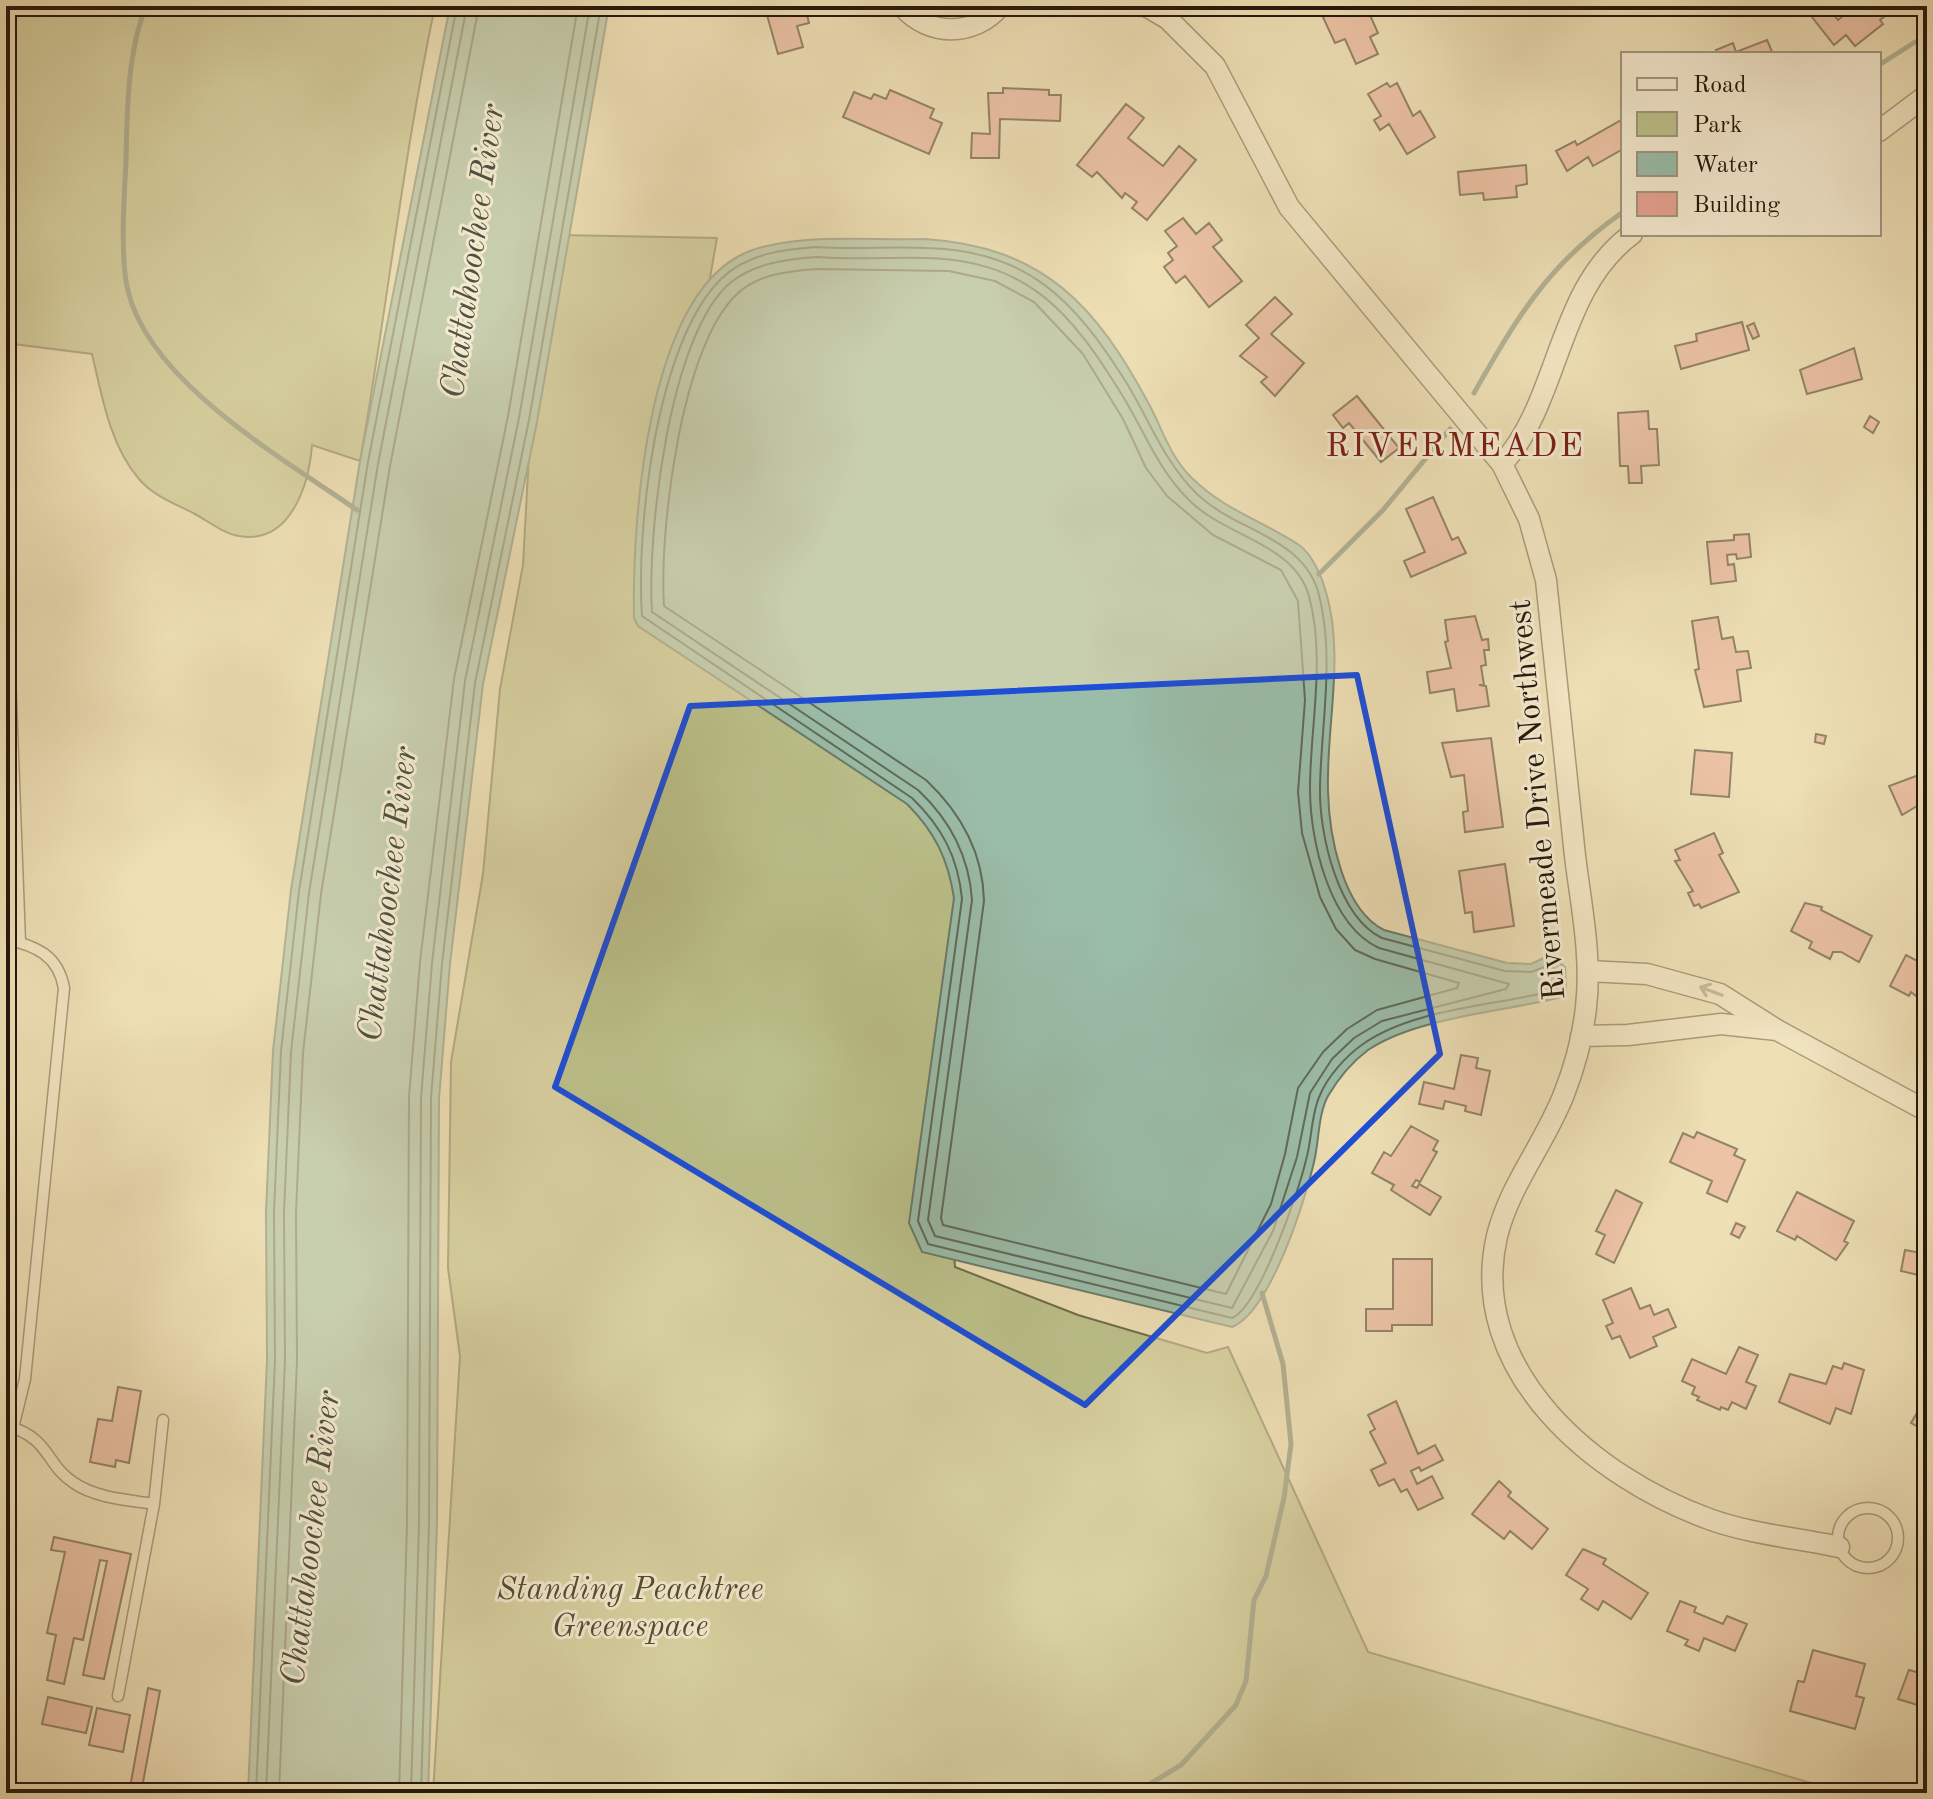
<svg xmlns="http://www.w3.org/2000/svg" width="1933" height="1799" font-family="'Old Standard TT',serif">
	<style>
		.green { fill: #bcc18b; stroke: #706c4c; stroke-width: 2 }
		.water { fill: #9abda9; stroke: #6b7b6a; stroke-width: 2 }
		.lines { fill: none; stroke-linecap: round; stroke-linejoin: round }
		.shore { stroke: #606a5a; stroke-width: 2 }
		.stream { stroke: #6b7b6a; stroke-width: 5 }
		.building { fill: #e8a392; stroke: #25180c; stroke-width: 2 }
		.lane-casing { stroke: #574a36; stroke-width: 13 }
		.street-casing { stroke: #574a36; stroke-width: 23 }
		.lane { stroke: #f4eacf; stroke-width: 10 }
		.street { stroke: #f4eacf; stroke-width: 20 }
		.oneway { stroke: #978c77 }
		.marked { fill: none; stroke: #1d4ed8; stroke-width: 6; stroke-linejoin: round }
		.labels { text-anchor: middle; stroke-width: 6; stroke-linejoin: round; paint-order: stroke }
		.street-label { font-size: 32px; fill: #25180c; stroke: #f4eacf }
		.park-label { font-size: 32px; font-style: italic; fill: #524b32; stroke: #f4eacf }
		.water-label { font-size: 34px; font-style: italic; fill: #4e5243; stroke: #f4eacf }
		.neighbourhood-label { font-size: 34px; letter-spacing: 2px; fill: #7a1f14; stroke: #f4eacf }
	</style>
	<rect width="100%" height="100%" fill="#eedfb5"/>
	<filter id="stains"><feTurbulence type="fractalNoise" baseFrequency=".0025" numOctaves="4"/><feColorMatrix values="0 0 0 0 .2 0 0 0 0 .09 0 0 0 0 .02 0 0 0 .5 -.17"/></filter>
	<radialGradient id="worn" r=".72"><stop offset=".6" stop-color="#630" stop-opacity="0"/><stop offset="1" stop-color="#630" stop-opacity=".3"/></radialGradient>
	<path class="green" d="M6,6H193L207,12L224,6H435C403,157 387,309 360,461L312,445C309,484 291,545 239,536C224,534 208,521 195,514C176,504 153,496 139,479C110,446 102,396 92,354L6,343Z
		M559,235L717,238L661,556L903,791L966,870L938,1048L955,1267L1078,1315L1207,1353L1228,1347L1368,1652L1845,1793H433L460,1356L448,1268L451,1062L483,874L500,689L523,565L531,417Z"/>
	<path class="water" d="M450,6H609L537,422L483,684L450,964L439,1099L437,1524L428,1793H248L267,1360L266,1212L273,1051L291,890L360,461Z
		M925,239C1044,247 1096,305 1150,406C1163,431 1171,458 1192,478C1224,510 1263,521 1299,545C1312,554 1322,577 1326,592C1345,657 1326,725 1328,791C1329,834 1342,909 1384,930L1507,963L1531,964L1550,955L1565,967L1566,990L1561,997C1504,1012 1417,1017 1368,1050C1352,1062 1338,1079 1328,1096C1318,1114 1319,1142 1314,1162C1305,1201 1270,1312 1232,1327L922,1252L909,1223L954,898C948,859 935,832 907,804L638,626L634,618C632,524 646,306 739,256C786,231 871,241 925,239Z"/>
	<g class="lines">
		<path class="shore" d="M817,247C854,250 890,246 926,248C1028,250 1075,301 1126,382C1150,421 1164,462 1197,494C1236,532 1304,536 1319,595C1335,658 1321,724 1320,788C1319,834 1338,917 1382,938L1505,971L1531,972L1550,965L1558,972L1556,990C1496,1006 1414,1008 1363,1044C1346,1056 1328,1076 1320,1095C1311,1114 1312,1140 1306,1160C1299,1191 1259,1307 1232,1318L928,1244L918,1221L962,899C958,857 942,827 912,798L642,616C636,528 656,343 721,279C746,254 784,249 817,247Z
			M817,257C854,260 889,257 926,258C1029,260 1072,314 1122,395C1145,432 1158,470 1190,501C1226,537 1294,543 1309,596C1326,659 1310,726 1310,789C1310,840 1329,925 1379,948L1509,984L1506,989L1382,1021L1354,1038L1332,1059L1310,1093L1297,1157L1273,1231L1232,1308L935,1236L928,1220L972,900C969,855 950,820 918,790L652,612C647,534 669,335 730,283C755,263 787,259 817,257Z
			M817,269L949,271L995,281L1034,302L1083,354L1123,419L1146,468L1167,496L1213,535L1281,570L1298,601L1305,700L1298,792L1302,833L1320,897L1336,929L1355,950L1375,959L1459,983L1457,988L1377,1010L1347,1029L1323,1052L1298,1088L1285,1154L1271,1204L1226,1294L943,1225L941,1218L984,901C983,853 960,812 926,780L664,606C659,531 681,346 737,294C758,274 789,271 817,269Z
			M256,1793L275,1360L274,1212L281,1051L299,891L368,462L457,6
			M266,1793L285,1361L284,1212L291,1052L309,893L378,464L467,6
			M279,1793L297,1361L296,1212L303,1053L321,894L390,466L479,6
			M399,1793L407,1524L409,1097L420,962L454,679L508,416L578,6
			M411,1793L419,1524L421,1098L432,963L465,681L519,418L590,6
			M421,1793L429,1524L431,1098L442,964L475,683L529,420L601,6"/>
		<path class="stream" d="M146,6C127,54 127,112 126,163C124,197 120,259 128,291C150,383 284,459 357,510
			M1879,65L1915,42L1927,41
			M1474,393C1518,316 1548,264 1623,212
			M1319,574L1383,510L1450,429
			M1135,1793L1181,1765L1236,1705L1246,1681L1254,1600L1266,1576L1284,1498L1291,1444L1283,1364L1262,1293"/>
	</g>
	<path class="building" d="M805,6L809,23L797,26L803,47L778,54L765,8Z
		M1343,6H1366L1378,33L1370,37L1378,54L1356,64L1345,39L1335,43L1322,15Z
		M1816,6H1827L1838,20L1855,6L1897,7L1880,20L1883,24L1855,46L1846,35L1834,45L1808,12Z
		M1767,40L1773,54H1718L1716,50L1733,43L1736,52Z
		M1387,83L1390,87L1397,83L1413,116L1420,111L1435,137L1407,154L1389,124L1380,130L1374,120L1381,116L1368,94Z
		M1003,88L1049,90V95H1061L1060,121L1000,119L999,158H971L972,133L990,134L988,93H1003Z
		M890,90L934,109L930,118L942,123L929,154L843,117L854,92L871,99L874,94L886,99Z
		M1126,104L1144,118L1128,138L1163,166L1179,146L1196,160L1147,220L1132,208L1137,202L1125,193L1122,198L1097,172L1092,177L1077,165Z
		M1623,119V149L1593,166L1588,157L1567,171L1556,151L1575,141L1577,145Z
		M1526,165L1527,184L1516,186L1517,197L1484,200L1483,193L1460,195L1458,172Z
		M1183,218L1196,234L1209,223L1222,240L1213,247L1242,281L1209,307L1185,276L1176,283L1164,267L1173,260L1168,253L1177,246L1165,231Z
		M1275,297L1292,314L1271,334L1304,363L1275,396L1261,382L1267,377L1240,356L1259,338L1246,325Z
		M1742,322L1749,350L1681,369L1675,346L1697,341L1696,334Z
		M1754,323L1759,336L1753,339L1747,326Z
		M1854,348L1862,379L1807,394L1800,370Z
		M1357,396L1399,448L1381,462L1349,423L1343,428L1333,415Z
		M1648,411L1649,429H1657L1659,465L1641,466L1642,483H1629L1628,466H1620L1618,413Z
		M1870,416L1879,422L1873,433L1864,427Z
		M1433,497L1452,540L1458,537L1466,553L1411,577L1404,561L1425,552L1406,509Z
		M1749,534L1751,557L1737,559L1736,554L1727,555L1728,565L1734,564L1736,581L1711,584L1707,542L1734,540V535Z
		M1475,616L1482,640L1488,639L1489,650H1484L1486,665L1481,666L1484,685H1479L1486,686L1489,706L1457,711L1454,689L1430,693L1427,672L1451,668L1445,642L1448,641L1445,620Z
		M1718,617L1722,639L1733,637L1736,652L1748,651L1751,668L1737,670L1741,701L1704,707L1695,670L1699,669L1692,621Z
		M1816,734L1826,736L1824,744L1815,742Z
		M1491,738L1503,827L1465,832L1463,812L1468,811L1464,775L1451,777L1442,743Z
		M1695,750L1732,753L1729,797L1691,794Z
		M1927,772V800L1902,815L1889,786Z
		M1714,833L1723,853L1719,855L1739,892L1701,908L1699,904L1694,906L1688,893L1693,891L1675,861L1680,860L1675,850Z
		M1505,864L1514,926L1474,932L1472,912L1465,913L1459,871Z
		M1805,903L1822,907L1821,910L1872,936L1859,962L1841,952H1833L1830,959L1809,948L1812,942L1791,931Z
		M1906,955L1927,966V1005L1911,992L1909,996L1890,986Z
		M1461,1055L1478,1058L1476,1068L1490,1071L1481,1115L1465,1111L1466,1106L1445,1101L1443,1109L1419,1104L1424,1082L1454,1089Z
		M1411,1126L1438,1141L1433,1150L1437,1152L1420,1182L1416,1180L1412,1186L1417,1188L1419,1184L1441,1197L1430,1215L1391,1190L1394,1185L1372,1173L1384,1152L1391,1156Z
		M1697,1132L1737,1149L1734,1155L1745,1160L1727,1202L1707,1193L1712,1181L1670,1162L1683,1133L1694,1138Z
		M1616,1190L1642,1203L1614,1263L1596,1254L1605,1235L1596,1231Z
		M1797,1192L1854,1221L1844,1241L1848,1243L1836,1260L1797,1236L1795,1240L1777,1231Z
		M1736,1223L1745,1227L1739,1238L1731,1234Z
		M1905,1250L1927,1254V1277L1901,1271Z
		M1393,1259H1432V1325H1392V1331H1366V1309H1393Z
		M1631,1288L1640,1309L1650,1305L1654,1315L1668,1309L1676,1327L1653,1337L1657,1346L1630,1358L1620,1336L1612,1339L1606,1326L1613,1323L1603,1300Z
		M1739,1347L1758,1355L1746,1382L1756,1386L1746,1409L1732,1402L1728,1410L1721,1407L1720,1410L1697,1400L1699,1397L1692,1394L1695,1387L1682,1381L1692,1359L1726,1374Z
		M1844,1363L1864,1370L1851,1414L1836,1408L1830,1424L1779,1402L1790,1374L1826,1384L1833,1366L1842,1369Z
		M118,1387L141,1391L129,1463L116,1460L115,1467L90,1462L98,1419L112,1421Z
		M1396,1401L1418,1454L1435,1445L1443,1460L1421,1471L1419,1467L1411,1471L1417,1484L1432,1476L1443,1498L1418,1510L1407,1489L1401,1492L1394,1479L1379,1486L1371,1470L1386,1463L1370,1432L1375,1429L1368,1415Z
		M1924,1401L1927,1402V1432L1911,1423Z
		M6,1463L13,1464L10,1488H6Z
		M1499,1481L1511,1492L1508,1496L1548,1529L1532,1549L1510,1531L1504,1539L1472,1514Z
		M54,1537L131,1554L104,1679L83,1675L107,1561L100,1560L83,1640L74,1638L64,1684L47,1680L56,1635L47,1633L65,1552L51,1550Z
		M1583,1549L1606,1559L1603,1564L1648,1593L1631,1619L1603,1601L1598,1610L1581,1599L1588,1589L1566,1575Z
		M1680,1601L1696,1607L1694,1612L1723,1624L1727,1616L1747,1624L1735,1651L1704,1638L1699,1651L1685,1645L1688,1640L1667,1631Z
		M1813,1650L1865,1664L1856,1696L1864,1698L1855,1729L1790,1711L1798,1681L1804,1682Z
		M1909,1670L1927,1675L1924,1707L1898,1699Z
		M148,1688L160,1691L141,1793H129Z
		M48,1697L92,1707L86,1733L42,1724Z
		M97,1708L130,1715L123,1752L89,1745Z"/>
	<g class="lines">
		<g class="lane-casing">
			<path id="lane" d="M6,568L20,942
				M6,939C36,946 58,955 64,988L25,1379L13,1428
				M8,1426C51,1439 45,1464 74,1483C96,1498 128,1500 154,1504
				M1838 1538a30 30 0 1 1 60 0a30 30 0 1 1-60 0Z
				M118,1696L154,1504L163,1420"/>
		</g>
		<g class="street-casing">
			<path id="street" d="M902,6C929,37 974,37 1000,6
				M1146,6L1168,19L1215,66L1289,207L1502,464L1529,519L1546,580C1555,672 1566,764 1575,856C1581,905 1592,957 1586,1007C1583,1036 1575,1066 1564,1094C1545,1143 1510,1184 1497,1236C1466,1371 1595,1478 1709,1519C1750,1534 1797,1538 1839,1547
				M1879,131L1927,95
				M1502,464C1561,399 1556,290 1632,234
				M1588,971L1647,974L1720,994L1777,1030L1927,1111
				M1581,1036L1628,1035L1721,1024L1777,1030"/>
		</g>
		<use href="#lane" class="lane"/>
		<use href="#street" class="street"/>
	</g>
	<defs><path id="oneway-shaft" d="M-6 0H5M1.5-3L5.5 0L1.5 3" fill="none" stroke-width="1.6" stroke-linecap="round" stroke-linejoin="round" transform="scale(2)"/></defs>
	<use class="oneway" href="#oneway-shaft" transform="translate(1711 991) rotate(-159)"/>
	<path d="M0 0H1933V1799H0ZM1357,675L1440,1054L1085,1405L555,1087L690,706Z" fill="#eedfb5" fill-opacity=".55" fill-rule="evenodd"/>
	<path class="marked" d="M1357,675L1440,1054L1085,1405L555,1087L690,706Z"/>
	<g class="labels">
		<g class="street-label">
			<text transform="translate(1536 800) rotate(-95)" y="11">Rivermeade Drive Northwest</text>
		</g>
		<g class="park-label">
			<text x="630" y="1599">Standing Peachtree<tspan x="630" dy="37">Greenspace</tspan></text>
		</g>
		<g class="water-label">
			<text transform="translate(471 251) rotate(-82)" y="12">Chattahoochee River</text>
			<text transform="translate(386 894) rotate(-83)" y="12">Chattahoochee River</text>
			<text transform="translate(309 1538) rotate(-83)" y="12">Chattahoochee River</text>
		</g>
		<g class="neighbourhood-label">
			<text x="1455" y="456">RIVERMEADE</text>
		</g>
	</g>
	<rect width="1933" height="1799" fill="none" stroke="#eedfb5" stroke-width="32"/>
	<rect x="8" y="8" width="1917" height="1783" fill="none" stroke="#25180c" stroke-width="4"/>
	<rect x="16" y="16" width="1901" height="1767" fill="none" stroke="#25180c" stroke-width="2"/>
	<rect x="1621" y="52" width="260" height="184" fill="#f4eacf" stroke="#a19681" stroke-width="2"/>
	<rect x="1637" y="78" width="40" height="12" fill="#f4eacf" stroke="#a19681" stroke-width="2"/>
	<text x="1693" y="92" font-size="24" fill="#25180c">Road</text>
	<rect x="1637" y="112" width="40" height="24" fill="#bcc18b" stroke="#a19681" stroke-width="2"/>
	<text x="1693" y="132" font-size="24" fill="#25180c">Park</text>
	<rect x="1637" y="152" width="40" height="24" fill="#9abda9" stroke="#a19681" stroke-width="2"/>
	<text x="1693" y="172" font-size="24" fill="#25180c">Water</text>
	<rect x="1637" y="192" width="40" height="24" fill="#e8a392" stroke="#a19681" stroke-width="2"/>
	<text x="1693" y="212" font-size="24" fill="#25180c">Building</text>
	<rect width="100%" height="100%" filter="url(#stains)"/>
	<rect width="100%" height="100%" fill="url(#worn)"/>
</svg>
